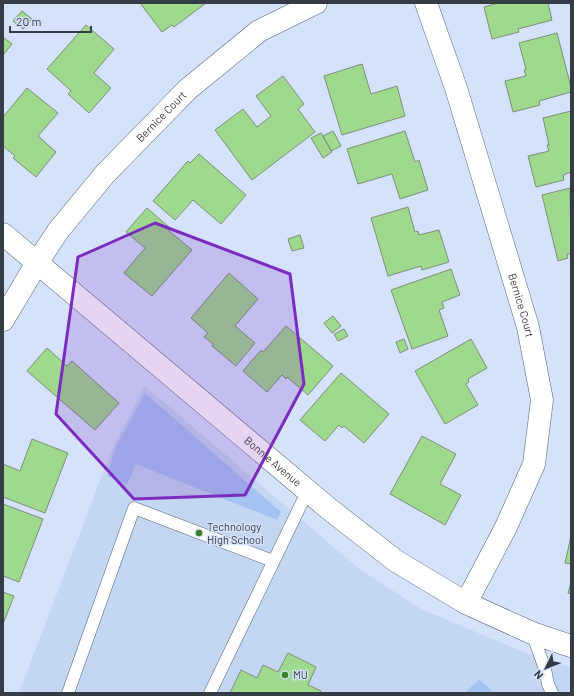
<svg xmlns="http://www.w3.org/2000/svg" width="574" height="696" font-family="Barlow,sans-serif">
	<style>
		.built { fill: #c3d6f2 }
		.green { fill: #a4c3f2 }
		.building { fill: #9ed98d; stroke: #7e8e79 }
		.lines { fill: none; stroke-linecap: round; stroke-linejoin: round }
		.lane-casing { stroke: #536074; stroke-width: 13 }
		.street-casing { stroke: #536074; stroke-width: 23 }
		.lane { stroke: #fff; stroke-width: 12 }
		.street { stroke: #fff; stroke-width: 22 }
		.marked { fill: #7b2cbf; fill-opacity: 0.2; stroke: #7b2cbf; stroke-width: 3; stroke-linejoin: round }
		.poi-dot { fill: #3c8125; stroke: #d4e3fb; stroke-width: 1.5 }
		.labels { text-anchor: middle; stroke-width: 3; stroke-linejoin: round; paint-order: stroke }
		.street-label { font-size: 11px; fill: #363c45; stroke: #d4e3fb }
		.poi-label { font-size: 11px; fill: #363c45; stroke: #d4e3fb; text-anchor: start }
	</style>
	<rect width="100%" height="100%" fill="#d4e3fb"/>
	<path class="built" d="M145,386L358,568L421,609L543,660L571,667V693H19L112,449Z"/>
	<path class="green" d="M145,393L281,512L277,520L136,464L127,484L107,476L115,449Z
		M479,679L494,693H465Z"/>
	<path class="building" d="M140,3H206L174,27L172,25L162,32Z
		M498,3H548L552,20L518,29L519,32L492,39L484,7Z
		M22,11L32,19L23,29L13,21Z
		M86,25L114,49L94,73L111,88L89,113L68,94L71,91L47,69Z
		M557,33L571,87V92L539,101L540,105L513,112L505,81L526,76L524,70L526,69L519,43Z
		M3,37L12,44L4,54H3Z
		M362,64L371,94L397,86L405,116L342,135L324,76Z
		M283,76L304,104L298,109L315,132L252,180L215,130L243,109L257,127L271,116L256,96Z
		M27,88L58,113L38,136L56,152L36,177L13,158L15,156L3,146V117Z
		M571,111V172L563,175L564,180L536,187L528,156L549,151L547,145H549L543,118Z
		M333,131L341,146L331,151L323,136Z
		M405,131L415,162L419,160L428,190L400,199L392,174L358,184L347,149Z
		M321,133L332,152L323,158L311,138Z
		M199,154L246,195L221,224L193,200L175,220L153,201L188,161L190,163Z
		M570,188L571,254H567L568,258L558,261L542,195Z
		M408,207L415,232L418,231L419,235L439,230L449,262L422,270L421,266L388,276L371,218Z
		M147,208L170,228L168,230L192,250L152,296L124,273L145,248L126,232Z
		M300,235L304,248L292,251L288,239Z
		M451,269L460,295L442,302L444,308L439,310L448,336L412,349L391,290Z
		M229,273L258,299L235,326L255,343L236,366L212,346L213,344L204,337L208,333L191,318Z
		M333,316L341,326L332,333L324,323Z
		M286,326L333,366L308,395L287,377L286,379L282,375L267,392L243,371L261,350L263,352Z
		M344,329L348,336L338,341L334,334Z
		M404,339L408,349L400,353L396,342Z
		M471,339L487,368L468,379L469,382L466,384L478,405L445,424L415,371Z
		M47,348L67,366L72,361L119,403L95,430L27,371Z
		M341,373L389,414L364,443L344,426L342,428L339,425L325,441L300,420Z
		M422,436L456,454L440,484L461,495L445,525L390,494Z
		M32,439L68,453L45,513L3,497V464L20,471Z
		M3,504L43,519L19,582L3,576Z
		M571,536V564L565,563Z
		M571,582V594L568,593Z
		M3,592L14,596L3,624Z
		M288,653L316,667L308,685L321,691V693H230L241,670L257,678L263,665L278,672Z"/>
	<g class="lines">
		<g class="lane-casing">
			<path id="lane" d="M532,633L545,669L548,684L552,693
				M68,693L134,508L273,561
				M210,693L308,490"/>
		</g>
		<g class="street-casing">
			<g id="street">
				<path id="s1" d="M426,3L456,88L528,327L542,400L534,464L506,527L466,603"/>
				<path id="s2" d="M3,234L328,508L396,561L466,603L532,633L571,646"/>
				<path id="s3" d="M3,320L37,263L58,231L105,174L188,89L259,31L316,3"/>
			</g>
		</g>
		<use href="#lane" class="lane"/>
		<use href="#street" class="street"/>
	</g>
	<path class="marked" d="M155,223L290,274L304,384L245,495L134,499L56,414L78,257Z"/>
	<g class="poi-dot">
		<circle cx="199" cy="533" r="4"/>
		<circle cx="285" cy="675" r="4"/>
	</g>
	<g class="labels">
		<g class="street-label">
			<text dy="4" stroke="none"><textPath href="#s3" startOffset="259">Bernice Court</textPath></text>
			<text dy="4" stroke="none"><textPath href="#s1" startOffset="317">Bernice Court</textPath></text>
			<text dy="4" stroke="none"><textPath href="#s2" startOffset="353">Bonnie Avenue</textPath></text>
		</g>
		<g class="poi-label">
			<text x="207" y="531">Technology<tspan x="207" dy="13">High School</tspan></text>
			<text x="293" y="679">MU</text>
		</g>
	</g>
	<rect width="574" height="696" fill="none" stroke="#363c45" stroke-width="8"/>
	<g transform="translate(546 668) rotate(227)" stroke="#d4e3fb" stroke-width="3" paint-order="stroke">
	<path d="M0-3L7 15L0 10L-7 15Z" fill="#363c45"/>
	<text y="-6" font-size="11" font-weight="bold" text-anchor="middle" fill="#363c45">N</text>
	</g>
	<path d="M10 26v6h81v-6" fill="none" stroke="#363c45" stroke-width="2"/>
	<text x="16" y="26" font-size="12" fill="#363c45" stroke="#d4e3fb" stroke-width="3" paint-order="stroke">20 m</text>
</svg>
